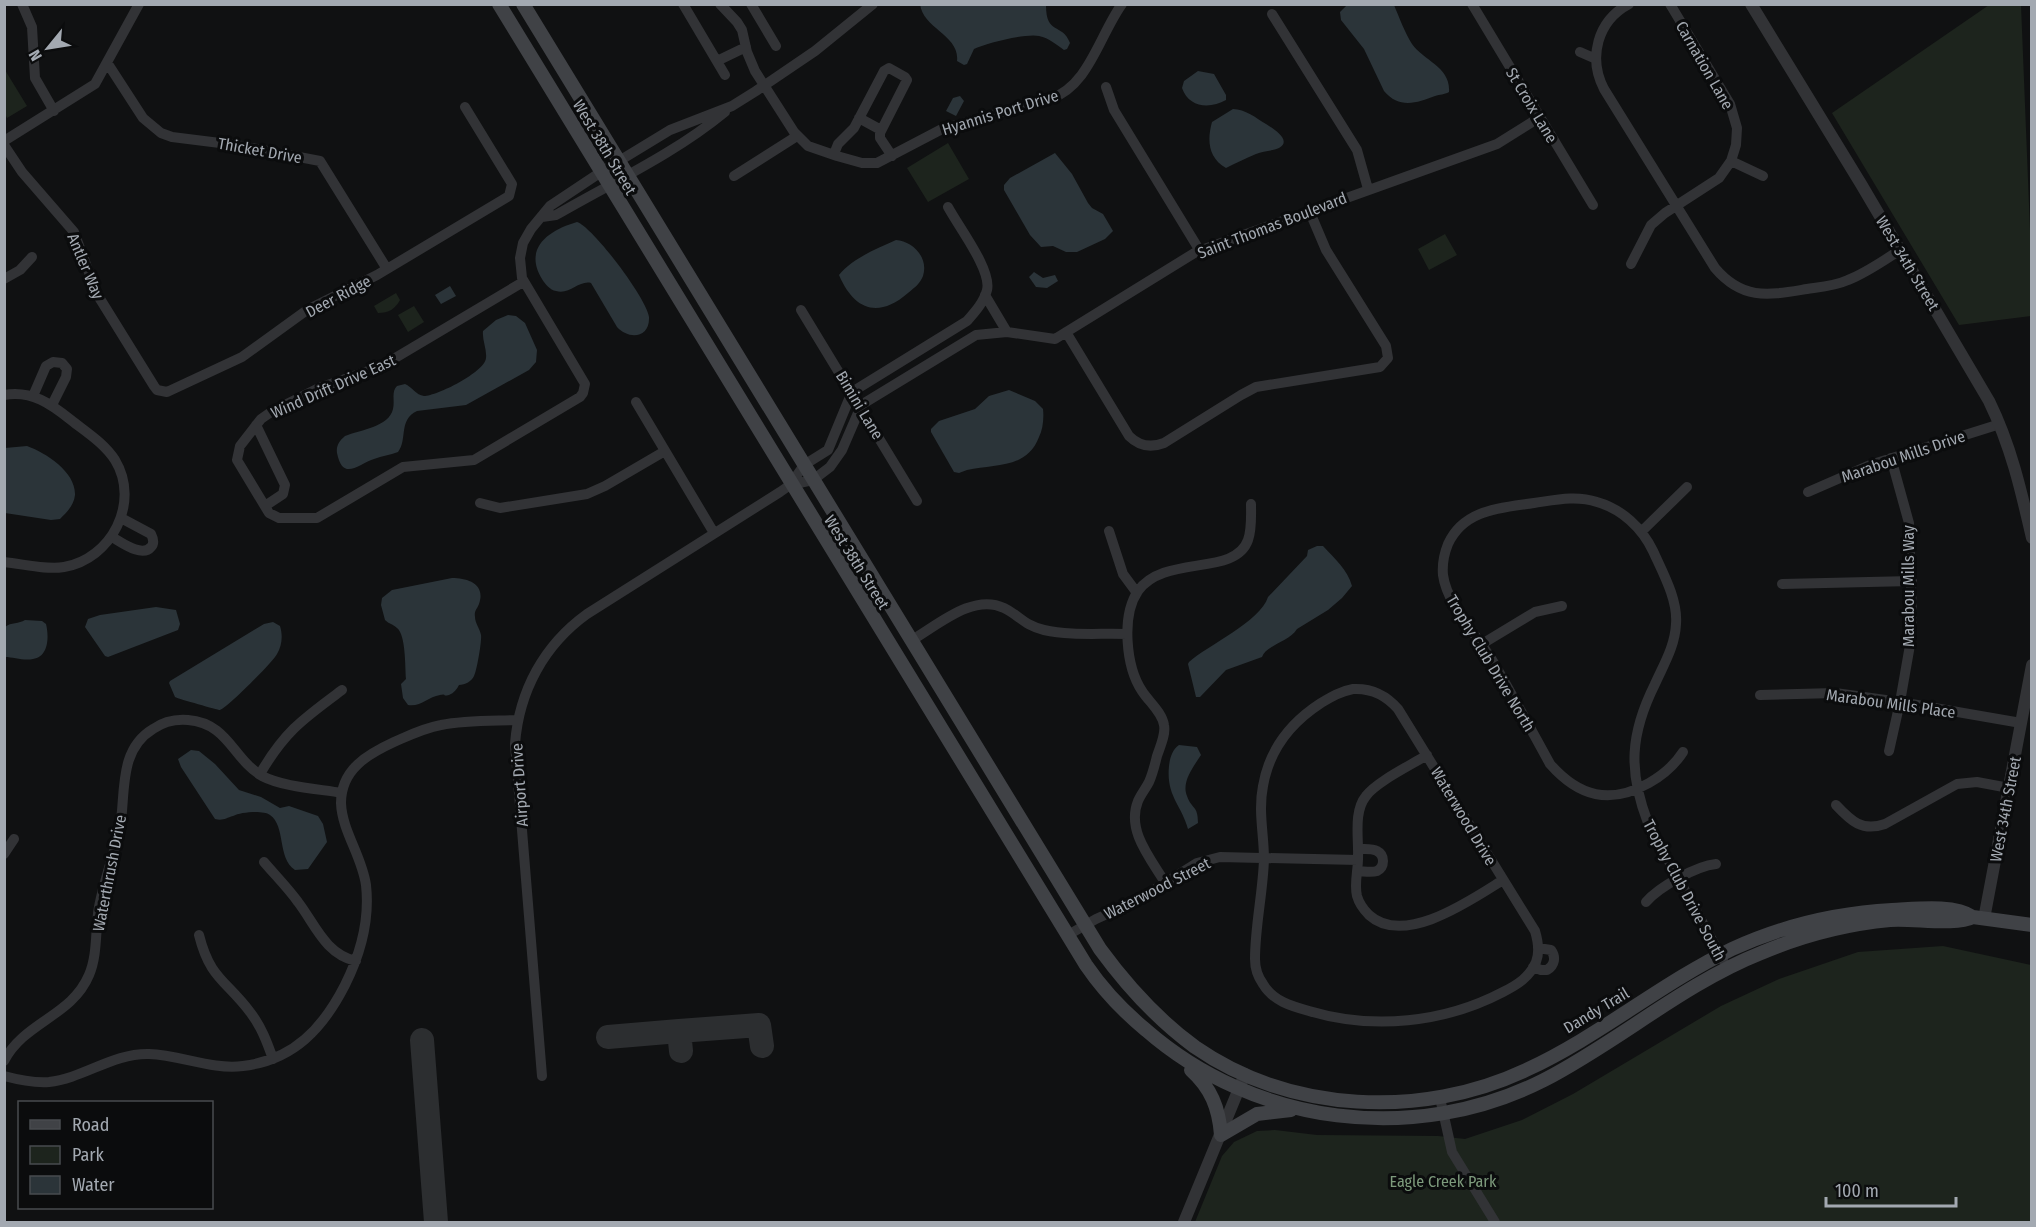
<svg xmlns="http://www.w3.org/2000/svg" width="2036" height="1227" font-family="'Fira Sans Condensed',sans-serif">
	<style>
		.green { fill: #1d241d }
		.water { fill: #2b3439 }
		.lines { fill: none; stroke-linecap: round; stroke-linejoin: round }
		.taxiway { stroke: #2c2e30; stroke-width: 24 }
		.minor { stroke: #323336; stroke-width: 10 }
		.tertiary { stroke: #323336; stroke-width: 12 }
		.secondary { stroke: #404246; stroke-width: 14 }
		.labels { text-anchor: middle; stroke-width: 6; stroke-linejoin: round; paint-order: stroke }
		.street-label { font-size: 16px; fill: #a3a9b1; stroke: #0b0c0d }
		.park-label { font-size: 16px; fill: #7d9a7c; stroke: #0b0c0d }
	</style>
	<rect width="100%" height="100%" fill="#101112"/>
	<path class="green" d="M1989,5H2021L2031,255V316L1959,325L1832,113Z
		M5,70L27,106L7,118L5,114Z
		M948,143L969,179L928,202L907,168Z
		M1445,234L1457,255L1429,270L1418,249Z
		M396,293L400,300C395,309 389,313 378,313L374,306Z
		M414,306L424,322L408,332L398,315Z
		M1943,946L2031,965V1222H1195L1222,1156L1234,1142L1257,1131L1275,1130L1317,1135L1438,1136L1465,1139L1522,1120L1573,1094L1721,1006L1779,979L1858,952Z"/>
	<path class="water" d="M920,4L1046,5C1046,36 1062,22 1070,43L1067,49L1064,50C1057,45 1049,38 1039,36C1027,33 986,43 974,49L967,64L964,65L957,61C960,35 923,29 920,4Z
		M1347,5H1394C1399,17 1405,33 1412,44C1424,61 1451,67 1449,92C1444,95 1440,94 1435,96C1417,103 1399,109 1384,91L1364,49L1341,20L1340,12Z
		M1198,71L1214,74L1226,95V100C1210,109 1189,108 1182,88L1184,81Z
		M960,96L964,101L956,116L946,111L953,98Z
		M1233,109C1245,109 1256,118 1266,124C1272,128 1293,140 1279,148C1273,151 1263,151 1256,154C1246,158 1236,163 1226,168C1208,158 1207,140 1212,122Z
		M1055,153L1072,174L1088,203L1092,208L1103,214L1113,231L1105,239L1077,252H1066L1053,246L1041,247L1030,235L1004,190V185L1010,178Z
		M577,222C593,227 647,299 649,317C650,338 629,340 617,327L591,283C579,280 570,295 556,291C550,290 545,284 542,279C523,248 549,230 577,222Z
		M896,240C912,241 929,257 923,276C920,284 914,288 908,293C878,319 854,310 839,275C853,258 876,249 896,240Z
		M1034,272L1043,278L1055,275L1058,281L1047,288L1036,287L1029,277Z
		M450,286L456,296L441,304L435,295Z
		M508,315L516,316L525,323L537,350L536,362L529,370L466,405L417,411C398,420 408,439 398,452C390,455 382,456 374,459C358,464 343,482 337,453C336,446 339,441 345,436C360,430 389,427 393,409C395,400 391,392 397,386L405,384C412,387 416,395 424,396C437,396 485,372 486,358C487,349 482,340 483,331L496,320Z
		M1009,390L1035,401L1043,409C1044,418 1043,429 1039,437C1027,469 995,464 967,470L959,473L954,472L931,432V429L939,421L975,409L989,396Z
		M27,446C46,453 76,472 75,495C74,505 67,512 60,519L51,520L5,513V448Z
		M1317,546H1323C1334,558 1348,570 1352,586L1342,598L1328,610L1297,629C1289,642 1266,645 1262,657L1226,670L1200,697H1196L1188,664L1189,662C1208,645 1260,622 1268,597L1307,556L1308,550Z
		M452,578C468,578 486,584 479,604C477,609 474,611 475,617C475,623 480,629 481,635C482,640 477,670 474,676C472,681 465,685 459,685C457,689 454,693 449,695C441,697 448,693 440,695C428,697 421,707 408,705L403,698L401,684L406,679C405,667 406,635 397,628C393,624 389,624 385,620L381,605L382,598L392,590Z
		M156,607L176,610L180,624L178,630L108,657L105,656L85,627L88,619L100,615Z
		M25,620L42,621L46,624C49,636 49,657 33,659C24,661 13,657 5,657V627C11,622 19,624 25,620Z
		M273,622L280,626C283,636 282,645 277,654C274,661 226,709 220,710C218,710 179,699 175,697L169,683L170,681L264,624Z
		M1179,745L1197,747L1201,755C1194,766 1181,782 1187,796C1192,810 1198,805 1198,823L1188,829C1181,804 1166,796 1169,766C1170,758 1172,750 1179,745Z
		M191,750L199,751L215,764L239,790L261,797L280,808L289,806L318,816L323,824L327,842L308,869L295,870C277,858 286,826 270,815C263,810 241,812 233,816C226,818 223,821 215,819L181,767L178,759Z"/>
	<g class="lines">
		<path class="taxiway" d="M679,1031L759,1025L762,1046
			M608,1037L679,1031L681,1051
			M422,1040L436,1222"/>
		<path class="minor" d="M22,4L32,27L35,78L54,111
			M683,4L725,75
			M720,4L737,22L742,30L747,52L755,71L794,132L808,146L837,156L862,163H877L942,129L1050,99C1089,86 1099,36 1122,4
			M751,4L776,46
			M1472,4L1593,205
			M1629,4C1597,21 1588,58 1604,89L1715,268C1743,301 1769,295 1807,289C1821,287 1835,286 1848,280C1866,273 1883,261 1900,250
			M1272,14L1357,150L1368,189
			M1580,52L1596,59
			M717,61L746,47
			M108,64L143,118L161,133L172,137L236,145L320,161L387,269
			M1106,87L1114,110L1200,251
			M859,118L881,130
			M4,141L95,84L139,4
			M4,145L22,172L74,232L97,294L154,386L157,390L167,392L242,357L307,310L377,275L509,196L512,184L465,107
			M834,154L838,144L854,128L884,71L889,68L905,77L907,80L880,133V138L892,156
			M1731,161L1763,176
			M734,176L797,136
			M542,217L556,215C613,182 674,154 725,112
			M1631,264L1651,225L1665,213L1719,178L1731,161L1736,145L1737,128L1730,104L1670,4
			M4,279L20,270L32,257
			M523,282L380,367L319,388L271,412L261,419L240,446L237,460L269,513L279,518H317L403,467L474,460L580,397L583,393L585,384L522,278L520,258L523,243L531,229L550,206L601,172L670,130L732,106L756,91L815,51L873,4
			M985,295L1007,332
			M801,310L917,501
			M1066,332L1129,436C1139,446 1151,448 1164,443L1241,395L1256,387L1380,367L1388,358L1386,346L1326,250L1309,210
			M4,395C32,390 51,404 71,420C86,432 104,443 115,460C141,503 111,559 64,567C45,570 24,564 4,562
			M33,396L46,366L53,362L62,363L67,369L66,377L52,405
			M636,402L714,533
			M256,425L285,485L283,494L265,506
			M790,485L804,465L828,450L852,392L967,321C975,312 984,302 987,290C992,270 958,226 948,207
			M1808,492L1870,465L2000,424
			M480,503L500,508L587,494L605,486L665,451
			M1109,531L1123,574L1137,593
			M1641,532L1687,487
			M112,537C121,542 142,558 151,547C155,543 153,538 151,534L121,518
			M1782,584L1912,581
			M912,640C938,625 973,593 1004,608C1019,615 1025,626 1044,630C1070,636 1100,633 1127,634
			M1482,644L1535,612L1562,606
			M1353,689C1372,688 1386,695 1398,709L1535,931C1538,941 1540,952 1536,962C1530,977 1517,985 1503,992C1444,1023 1373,1030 1309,1011C1291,1006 1273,1001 1263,984C1258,977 1255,968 1255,959C1255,926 1263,892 1264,859C1264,835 1258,811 1263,786C1269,751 1290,723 1321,703C1331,697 1341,691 1353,689Z
			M1760,695L1835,693L1900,702L2021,723
			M1889,751L1900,702L1910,645L1912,617L1909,523L1891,458
			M1683,752C1674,766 1663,775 1649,783C1610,805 1579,797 1550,764C1532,731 1514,698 1495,665C1480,638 1447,606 1443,575C1442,564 1444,554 1448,544C1464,509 1501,508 1534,503C1555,500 1576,495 1597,502C1622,509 1642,528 1653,551C1663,573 1678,600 1676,624C1675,646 1664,664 1655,684C1630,734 1628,771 1648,823L1723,960
			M1427,755C1411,765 1376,782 1366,796C1353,812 1359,839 1358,859C1358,870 1354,884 1357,896C1359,903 1363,909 1369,915C1404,947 1471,900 1503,880
			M260,774C285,731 303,719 342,690
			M1836,805C1851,821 1862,832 1885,824L1957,784L1977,782L2009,788
			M4,854L14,839
			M264,862C275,875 288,888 298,902C315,924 325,954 356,961
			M1357,871C1363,871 1371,873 1377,871C1385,867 1385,855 1377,851C1372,848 1364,849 1358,849
			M1166,884C1151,859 1126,831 1138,801C1141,794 1146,788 1149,782C1153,773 1155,764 1157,756C1160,747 1166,734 1164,725C1162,712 1149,702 1142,691C1126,667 1121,616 1138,591C1164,554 1235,577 1248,540C1252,529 1251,515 1251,504
			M1646,902C1659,887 1696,866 1716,864
			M199,935C210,979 226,980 250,1012C261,1026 267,1042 273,1059
			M1068,935L1096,919L1138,900L1197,863L1220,857L1358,860
			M1533,967L1541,970H1547C1555,965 1556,957 1551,950L1538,948
			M4,1061C24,1022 72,1016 89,975C98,954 95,929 99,907C104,880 114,855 120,828C126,793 118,750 153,729C163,722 176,719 188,720C228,723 233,759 262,776C283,787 319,789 342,793
			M4,1076C19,1080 34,1083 49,1082C84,1078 113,1053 149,1054C181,1055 211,1070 243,1066C294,1060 323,1028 345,985C361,953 370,921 366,885C362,856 342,831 341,803C341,769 368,754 394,742C410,735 424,728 441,725C466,720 493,721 518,720
			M542,1076L515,744C519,691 544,645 587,614L780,492L790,485L813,480L830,467L842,450L861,406L866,402L976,335L1007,332L1055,339L1196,252L1497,144L1540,117
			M1440,1098L1452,1152L1495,1222"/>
		<path class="tertiary" d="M1751,4L1861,184L1989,401C2011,446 2021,490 2032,538
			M1984,919L2032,665
			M1184,1222L1245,1074"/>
		<path class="secondary" d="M499,4C695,324 888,646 1086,965C1103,990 1123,1011 1146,1030C1255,1125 1414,1146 1544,1080C1618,1042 1683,984 1761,953C1801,936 1847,924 1890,920C1913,918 1955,926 1973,917
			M523,4L1100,949C1127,986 1158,1020 1195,1047C1290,1113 1422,1119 1526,1070C1598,1037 1660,984 1732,949C1782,926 1837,913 1892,910C1916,909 1953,904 1973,917L2032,925
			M1191,1070C1211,1088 1219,1108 1221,1135
			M1221,1135L1257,1114L1291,1110"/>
	</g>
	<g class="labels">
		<g class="street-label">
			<text transform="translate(1705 65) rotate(60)" y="6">Carnation Lane</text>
			<text transform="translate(1532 105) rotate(59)" y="6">St Croix Lane</text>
			<text transform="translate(1000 112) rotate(-17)" y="6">Hyannis Port Drive</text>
			<text transform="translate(605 147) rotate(59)" y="6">West 38th Street</text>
			<text transform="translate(260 150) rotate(10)" y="6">Thicket Drive</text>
			<text transform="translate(1272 225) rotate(-21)" y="6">Saint Thomas Boulevard</text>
			<text transform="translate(1908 263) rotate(59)" y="6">West 34th Street</text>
			<text transform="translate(86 266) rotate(67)" y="6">Antler Way</text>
			<text transform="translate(338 296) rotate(-28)" y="6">Deer Ridge</text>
			<text transform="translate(333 386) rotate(-24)" y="6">Wind Drift Drive East</text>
			<text transform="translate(860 405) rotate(59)" y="6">Bimini Lane</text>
			<text transform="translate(1903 456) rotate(-19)" y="6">Marabou Mills Drive</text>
			<text transform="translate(857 562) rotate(58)" y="6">West 38th Street</text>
			<text transform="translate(1908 586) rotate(-90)" y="6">Marabou Mills Way</text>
			<text transform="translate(1491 663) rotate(59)" y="6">Trophy Club Drive North</text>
			<text transform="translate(1891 703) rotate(8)" y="6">Marabou Mills Place</text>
			<text transform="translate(519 785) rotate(-94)" y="6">Airport Drive</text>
			<text transform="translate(2005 809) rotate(-79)" y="6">West 34th Street</text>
			<text transform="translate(1464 816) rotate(59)" y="6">Waterwood Drive</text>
			<text transform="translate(109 873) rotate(-79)" y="6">Waterthrush Drive</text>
			<text transform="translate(1157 888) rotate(-27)" y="6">Waterwood Street</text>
			<text transform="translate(1685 890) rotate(62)" y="6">Trophy Club Drive South</text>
			<text transform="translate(1596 1010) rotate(-31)" y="6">Dandy Trail</text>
		</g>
		<g class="park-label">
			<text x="1443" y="1187">Eagle Creek Park</text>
		</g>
	</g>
	<rect width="2036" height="1227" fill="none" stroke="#a3a9b1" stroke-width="12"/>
	<rect x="18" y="1101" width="195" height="108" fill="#0b0c0d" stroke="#484b4f" stroke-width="1.5"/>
	<rect x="30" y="1120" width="30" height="9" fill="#404246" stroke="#484b4f" stroke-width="1.5"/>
	<text x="72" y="1131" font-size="18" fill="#a3a9b1">Road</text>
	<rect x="30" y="1146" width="30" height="18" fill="#1d241d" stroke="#484b4f" stroke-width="1.5"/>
	<text x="72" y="1161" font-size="18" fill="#a3a9b1">Park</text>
	<rect x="30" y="1176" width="30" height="18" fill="#2b3439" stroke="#484b4f" stroke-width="1.5"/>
	<text x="72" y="1191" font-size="18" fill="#a3a9b1">Water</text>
	<g transform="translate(48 48) rotate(240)" stroke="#0b0c0d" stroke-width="4.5" paint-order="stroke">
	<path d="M0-4.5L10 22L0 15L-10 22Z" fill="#a3a9b1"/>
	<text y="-9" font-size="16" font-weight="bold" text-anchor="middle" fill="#a3a9b1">N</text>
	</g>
	<path d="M1826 1197v9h130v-9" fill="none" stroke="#a3a9b1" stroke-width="3"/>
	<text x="1835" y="1197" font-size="18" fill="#a3a9b1" stroke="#0b0c0d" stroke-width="4.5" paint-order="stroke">100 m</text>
</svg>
